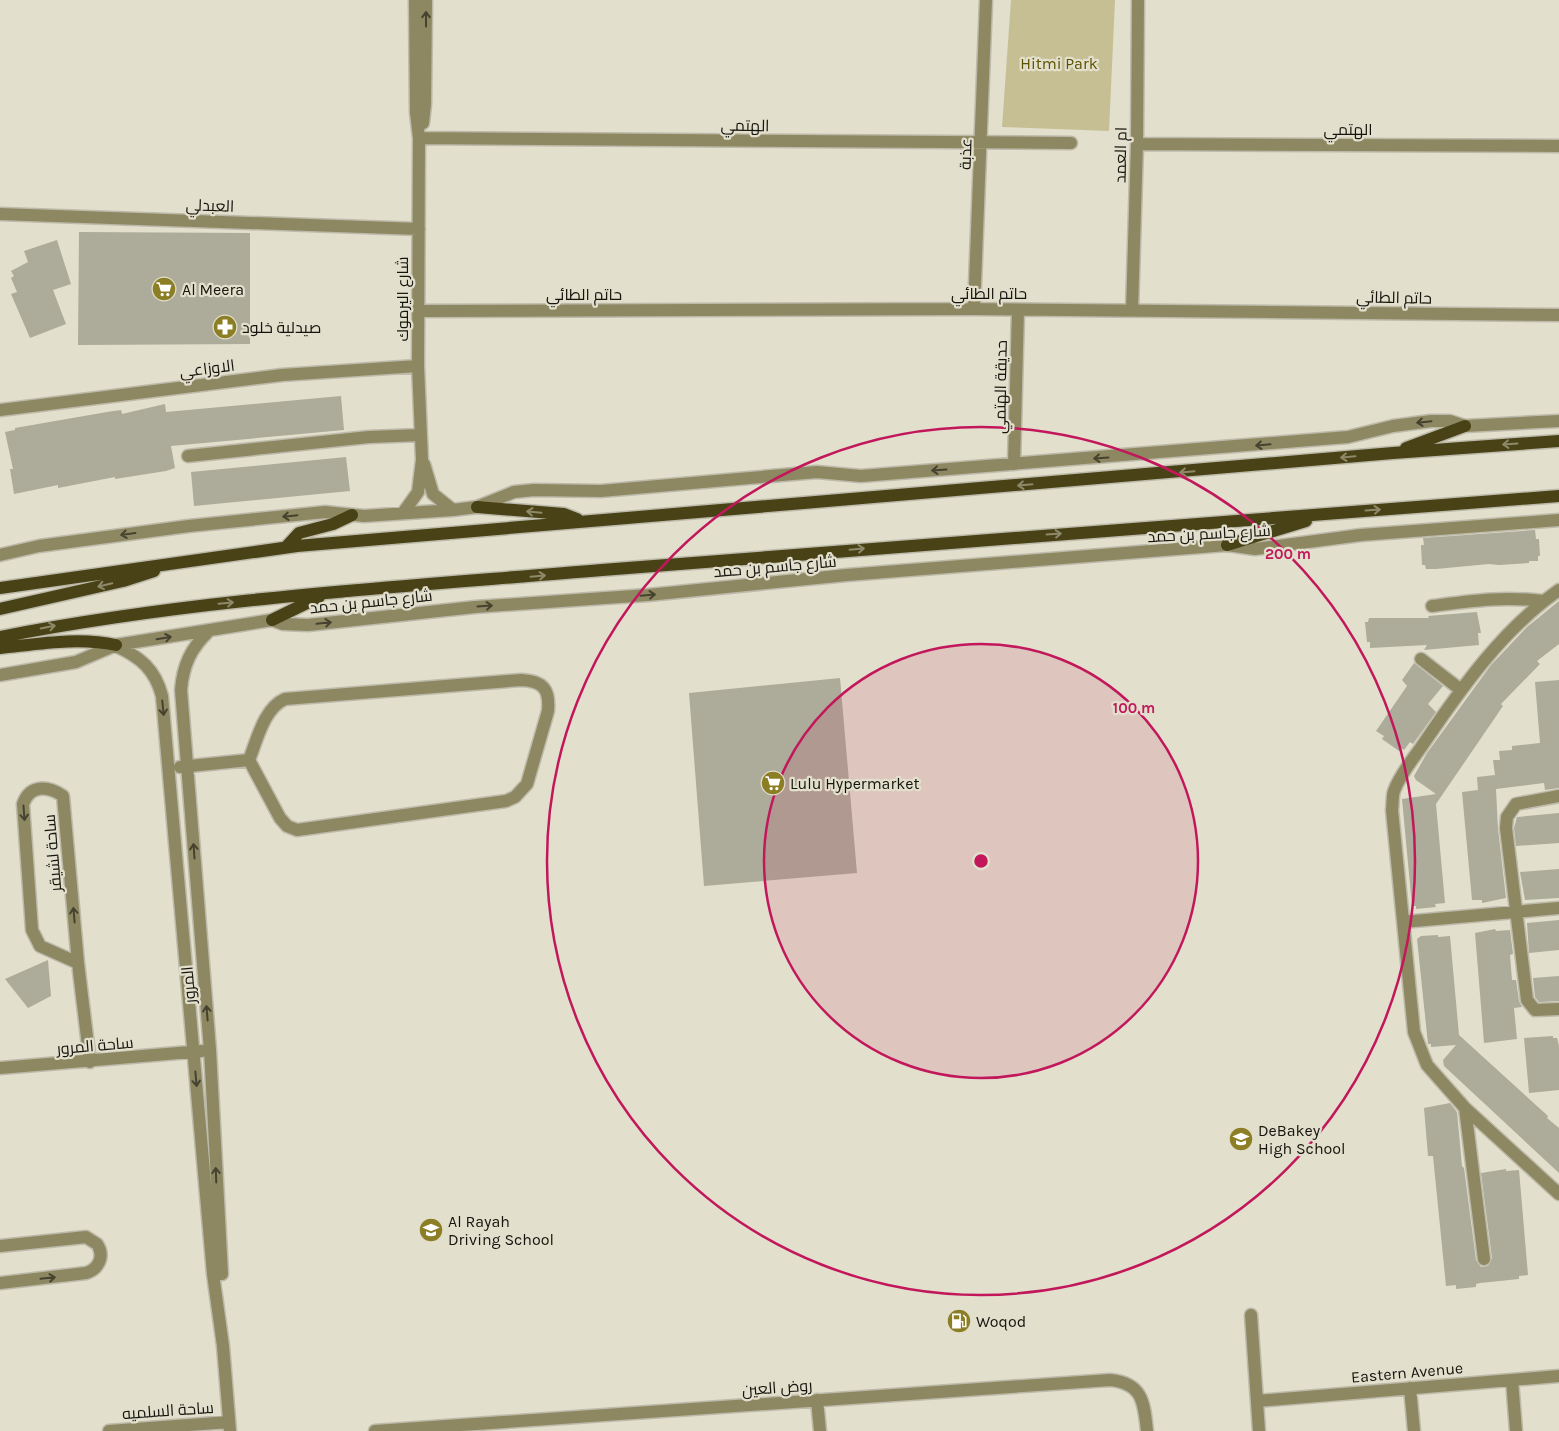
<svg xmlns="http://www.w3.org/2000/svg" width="1559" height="1431" font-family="Karla,Cairo,sans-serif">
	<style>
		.green { fill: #c6bf94 }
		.building { fill: #adab99 }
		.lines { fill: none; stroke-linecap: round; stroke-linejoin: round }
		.minor-casing { stroke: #bdbaaa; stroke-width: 15 }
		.major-casing { stroke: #bdbaaa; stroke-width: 15 }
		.minor { stroke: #8e8862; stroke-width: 12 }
		.major { stroke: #494217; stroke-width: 12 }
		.oneway { stroke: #45422f }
		.oneway2 { stroke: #8e8969 }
		.ring { fill: none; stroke: #c2185b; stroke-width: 2.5 }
		.labels { text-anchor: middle; stroke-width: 4.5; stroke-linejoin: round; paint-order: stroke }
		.park-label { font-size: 16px; fill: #5d5201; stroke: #e2dfcd }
		.street-label { font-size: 16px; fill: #15140d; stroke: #e2dfcd }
		.poi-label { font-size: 16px; fill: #15140d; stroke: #e2dfcd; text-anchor: start }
		.centre { fill: #c2185b; stroke: #e2dfcd; stroke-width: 2.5 }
		.ring-label { font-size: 15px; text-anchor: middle; font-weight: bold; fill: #c2185b; stroke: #e2dfcd; stroke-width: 4.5; stroke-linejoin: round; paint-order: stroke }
	</style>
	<rect width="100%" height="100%" fill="#e2dfcd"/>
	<path class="green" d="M1011,0H1115L1109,131L1002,127Z"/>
	<path class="building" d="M79,232L250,233V344L78,345Z
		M57,240L71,284L53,290L66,324L30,338L11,294L17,292L11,278L14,276L11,271L28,262L24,251Z
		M341,396L344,430L171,446L175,468L166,471L115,479V477L58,488V485L14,494L10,469H13L5,432L15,430V428L107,412L121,410L122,414L165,404L166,412Z
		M346,457L350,491L194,506L191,472Z
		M1535,530L1536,539H1539L1540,556H1538V561H1529V563L1499,565L1489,564L1436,569H1426L1425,565H1422L1421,545H1424L1423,538Z
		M1559,601V644L1537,661L1540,664L1501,704L1503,706L1436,804L1445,903L1435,904L1436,907L1416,909V906H1412L1402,799L1436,794L1416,780L1414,776L1427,753L1491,665L1527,627Z
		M1477,612L1481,633H1478L1479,645L1424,650L1427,645L1370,648V642H1367L1365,622H1368L1369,618H1429L1428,616Z
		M1414,663L1443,686L1428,704L1436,712L1413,744L1410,742L1404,750L1401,748L1399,751L1382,739L1384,736L1376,731L1407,686L1402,680Z
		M840,678L857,873L704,886L689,693Z
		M1559,680V788L1545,790L1544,783L1496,789L1498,829L1506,898L1482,903V900H1472L1462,792L1478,790L1477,777L1495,775L1493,760H1500L1499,751L1512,750V746L1540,743L1535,682Z
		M1559,813V843L1516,846L1514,828L1517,817Z
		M1559,869V898L1525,900L1520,872Z
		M1559,920V950L1529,953L1527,923Z
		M1495,929L1496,931L1510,930L1513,954L1510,955L1512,980H1516L1519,1001L1522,1007L1514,1008L1517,1039L1484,1043L1475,933Z
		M1438,935V937L1450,936L1459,1035L1548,1116L1547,1118L1559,1128V1173L1444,1066L1443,1060L1456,1045L1431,1047V1044H1428L1417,939L1421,936Z
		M48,960L51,996L28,1008L5,979Z
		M1559,976V1001L1539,1002L1535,997L1533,978Z
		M1553,1036V1038H1557L1559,1046V1090L1529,1093L1524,1038Z
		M1450,1103L1457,1112L1462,1166L1464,1168L1476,1260L1481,1267L1488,1266L1492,1258L1481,1173L1506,1169V1171L1519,1170L1528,1275L1519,1276V1279L1480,1283L1476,1284V1287L1456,1289V1285L1446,1286L1433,1156H1428L1424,1108Z"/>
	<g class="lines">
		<g class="minor-casing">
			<path id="minor" d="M423,123L425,104L426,0
				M419,138L1071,143
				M1137,144L1559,146
				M0,214L419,229
				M974,309L986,0
				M418,311L974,309L1559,315
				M1132,311L1137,144L1138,0
				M0,410L282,375L418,366
				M188,456L369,437L421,435
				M424,464L433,494L453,510
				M1014,464L1018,310
				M403,513L418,492L422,460L418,366L419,138L416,112L415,0
				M0,555L39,546L189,526L325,512L364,516L453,510L477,507L514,492L534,490L601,491L817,472L861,476L1348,437L1393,426L1431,421H1450L1465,426L1559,421
				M1559,590C1503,629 1462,687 1424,743C1414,758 1400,774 1394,791C1392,797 1393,804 1392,810L1414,1032L1427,1065L1465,1108L1559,1194
				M1432,606C1471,601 1503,596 1543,601
				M209,631C191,648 183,665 181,690L210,1050L222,1274
				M116,646C140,657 155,669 162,696L213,1274L223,1346L230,1431
				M1421,659L1461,690
				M0,675L76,662L116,645L272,620L283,624L308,625L475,607L648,595L847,575L1227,545L1255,549L1361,535L1559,520
				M521,680C543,681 550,689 548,711L527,784L515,797L506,801L297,830L287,826L280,818L249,760C257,740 264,708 285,699Z
				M180,767L249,760
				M1559,796L1516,804L1507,817L1506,828L1527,1000L1535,1010L1559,1009
				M1403,922L1559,908
				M78,963L40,946L32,930L23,804C30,784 48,786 63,796L78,963L90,1062
				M0,1068L202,1051
				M1465,1108L1484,1259
				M0,1246L86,1237L97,1244C105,1256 99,1269 86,1273L0,1283
				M1251,1315L1259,1431
				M1512,1380L1516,1431
				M1410,1388L1414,1431
				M817,1400L820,1431
				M1257,1401L1559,1376
				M109,1431L229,1422
				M375,1431L1110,1380C1143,1383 1144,1403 1147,1431"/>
		</g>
		<g class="major-casing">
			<path id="major" d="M1406,448L1465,426
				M477,507L564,514L577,519
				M1227,545L1306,521
				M286,547L299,533L333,524L352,515
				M0,588L297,546L1393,453L1559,441
				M0,609L123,581L154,571
				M272,620L319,597
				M0,637C198,598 401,587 602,570C921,544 1240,520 1559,496
				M0,648C39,644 78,637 116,645"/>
		</g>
		<use href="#minor" class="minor"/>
		<use href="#major" class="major"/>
	</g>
	<defs><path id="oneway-shaft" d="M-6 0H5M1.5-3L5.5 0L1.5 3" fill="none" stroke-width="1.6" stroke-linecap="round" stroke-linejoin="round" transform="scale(1.25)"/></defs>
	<g class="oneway">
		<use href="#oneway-shaft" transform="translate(426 19) rotate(-90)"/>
		<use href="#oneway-shaft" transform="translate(1424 422) rotate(174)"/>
		<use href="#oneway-shaft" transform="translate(1263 445) rotate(175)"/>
		<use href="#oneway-shaft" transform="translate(1101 458) rotate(176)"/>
		<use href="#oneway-shaft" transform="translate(939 470) rotate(176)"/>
		<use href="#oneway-shaft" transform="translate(290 516) rotate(174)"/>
		<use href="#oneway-shaft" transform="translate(128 534) rotate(172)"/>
		<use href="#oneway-shaft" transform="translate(648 595) rotate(-5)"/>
		<use href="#oneway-shaft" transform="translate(485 606) rotate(-4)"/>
		<use href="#oneway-shaft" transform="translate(324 623) rotate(-6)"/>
		<use href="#oneway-shaft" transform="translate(164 638) rotate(-9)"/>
		<use href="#oneway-shaft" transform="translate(163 708) rotate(84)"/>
		<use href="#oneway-shaft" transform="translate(24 813) rotate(86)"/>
		<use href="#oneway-shaft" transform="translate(194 851) rotate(-94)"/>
		<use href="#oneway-shaft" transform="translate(74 915) rotate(-95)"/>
		<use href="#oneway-shaft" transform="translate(207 1013) rotate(-95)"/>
		<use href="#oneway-shaft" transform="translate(196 1079) rotate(85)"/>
		<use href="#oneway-shaft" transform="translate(216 1175) rotate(-92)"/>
		<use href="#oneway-shaft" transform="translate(48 1278) rotate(-6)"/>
	</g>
	<g class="oneway2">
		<use href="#oneway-shaft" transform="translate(1510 444) rotate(176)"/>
		<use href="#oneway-shaft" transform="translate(1348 457) rotate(175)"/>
		<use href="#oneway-shaft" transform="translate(1187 472) rotate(175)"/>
		<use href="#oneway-shaft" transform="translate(1025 485) rotate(175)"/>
		<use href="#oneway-shaft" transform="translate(1373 510) rotate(-4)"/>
		<use href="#oneway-shaft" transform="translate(534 512) rotate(-175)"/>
		<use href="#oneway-shaft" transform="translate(1054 534) rotate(-4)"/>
		<use href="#oneway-shaft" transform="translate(857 549) rotate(-5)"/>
		<use href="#oneway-shaft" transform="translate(538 576) rotate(-5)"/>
		<use href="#oneway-shaft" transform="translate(105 585) rotate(167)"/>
		<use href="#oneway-shaft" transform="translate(226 603) rotate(-5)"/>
		<use href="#oneway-shaft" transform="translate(48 627) rotate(-11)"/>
	</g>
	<circle cx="981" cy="861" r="217" fill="#c2185b" fill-opacity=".12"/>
	<g class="ring">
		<circle cx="981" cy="861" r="217"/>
		<circle cx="981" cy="861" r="434"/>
	</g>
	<defs>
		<g id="supermarket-disc" transform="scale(1.25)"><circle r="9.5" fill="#8c7e25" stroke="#e2dfcd"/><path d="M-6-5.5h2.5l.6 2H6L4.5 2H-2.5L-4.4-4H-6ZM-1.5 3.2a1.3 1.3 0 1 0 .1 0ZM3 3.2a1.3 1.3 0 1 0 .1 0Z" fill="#fff"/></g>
		<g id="pharmacy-disc" transform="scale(1.25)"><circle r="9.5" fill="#8c7e25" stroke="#e2dfcd"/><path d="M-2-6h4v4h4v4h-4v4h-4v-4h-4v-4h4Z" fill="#fff"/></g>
		<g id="school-disc" transform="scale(1.25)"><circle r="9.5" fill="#8c7e25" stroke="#e2dfcd"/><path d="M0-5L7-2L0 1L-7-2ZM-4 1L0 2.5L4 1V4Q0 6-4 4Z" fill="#fff"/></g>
		<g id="fuel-disc" transform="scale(1.25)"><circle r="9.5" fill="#8c7e25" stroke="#e2dfcd"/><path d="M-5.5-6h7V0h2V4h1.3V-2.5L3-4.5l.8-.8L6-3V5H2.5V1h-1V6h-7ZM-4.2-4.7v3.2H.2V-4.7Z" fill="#fff"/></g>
	</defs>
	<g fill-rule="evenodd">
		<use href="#supermarket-disc" x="164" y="289"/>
		<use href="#pharmacy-disc" x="225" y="327"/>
		<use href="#supermarket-disc" x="773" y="783"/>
		<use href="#school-disc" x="1241" y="1139"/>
		<use href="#school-disc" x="431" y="1230"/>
		<use href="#fuel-disc" x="959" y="1321"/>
	</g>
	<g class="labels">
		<g class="park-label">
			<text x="1059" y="69">Hitmi Park</text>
		</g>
		<g class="street-label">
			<text transform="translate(745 125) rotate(1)" y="6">الهتمي</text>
			<text x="1348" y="135">الهتمي</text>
			<text transform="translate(965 154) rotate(-88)" y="6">عذبة</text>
			<text transform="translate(1120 155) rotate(-89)" y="6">ام العمد</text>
			<text transform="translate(210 205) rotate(2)" y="6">العبدلي</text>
			<text x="989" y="299">حاتم الطائي</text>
			<text x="584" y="300">حاتم الطائي</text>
			<text transform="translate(1394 297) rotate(1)" y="6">حاتم الطائي</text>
			<text transform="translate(402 299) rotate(-90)" y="6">شارع اليرموك</text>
			<text transform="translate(207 368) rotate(-7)" y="6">الاوزاعي</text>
			<text transform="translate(1000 387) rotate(-89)" y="6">حديقة الهتمي</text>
			<text transform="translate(1209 533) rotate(-3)" y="6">شارع جاسم بن حمد</text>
			<text transform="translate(775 566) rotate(-5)" y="6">شارع جاسم بن حمد</text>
			<text transform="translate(371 601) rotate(-6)" y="6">شارع جاسم بن حمد</text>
			<text transform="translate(52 853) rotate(-95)" y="6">ساحة لشيقر</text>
			<text transform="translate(188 985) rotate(-95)" y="6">المرور</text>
			<text transform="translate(95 1045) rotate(-5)" y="6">ساحة المرور</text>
			<text transform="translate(1407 1372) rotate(-5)" y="6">Eastern Avenue</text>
			<text transform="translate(777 1387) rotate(-4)" y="6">روض العين</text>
			<text transform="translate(168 1410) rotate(-4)" y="6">ساحة السلميه</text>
		</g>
		<g class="poi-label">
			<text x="182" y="295">Al Meera</text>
			<text x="242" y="333">صيدلية خلود</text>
			<text x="790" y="789">Lulu Hypermarket</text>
			<text x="1258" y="1136">DeBakey<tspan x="1258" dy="18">High School</tspan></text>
			<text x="448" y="1227">Al Rayah<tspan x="448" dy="18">Driving School</tspan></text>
			<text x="976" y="1327">Woqod</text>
		</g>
	</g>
	<circle cx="981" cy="861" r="8" class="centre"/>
	<g class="ring-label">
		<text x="1288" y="559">200 m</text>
		<text x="1134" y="713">100 m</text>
	</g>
</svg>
